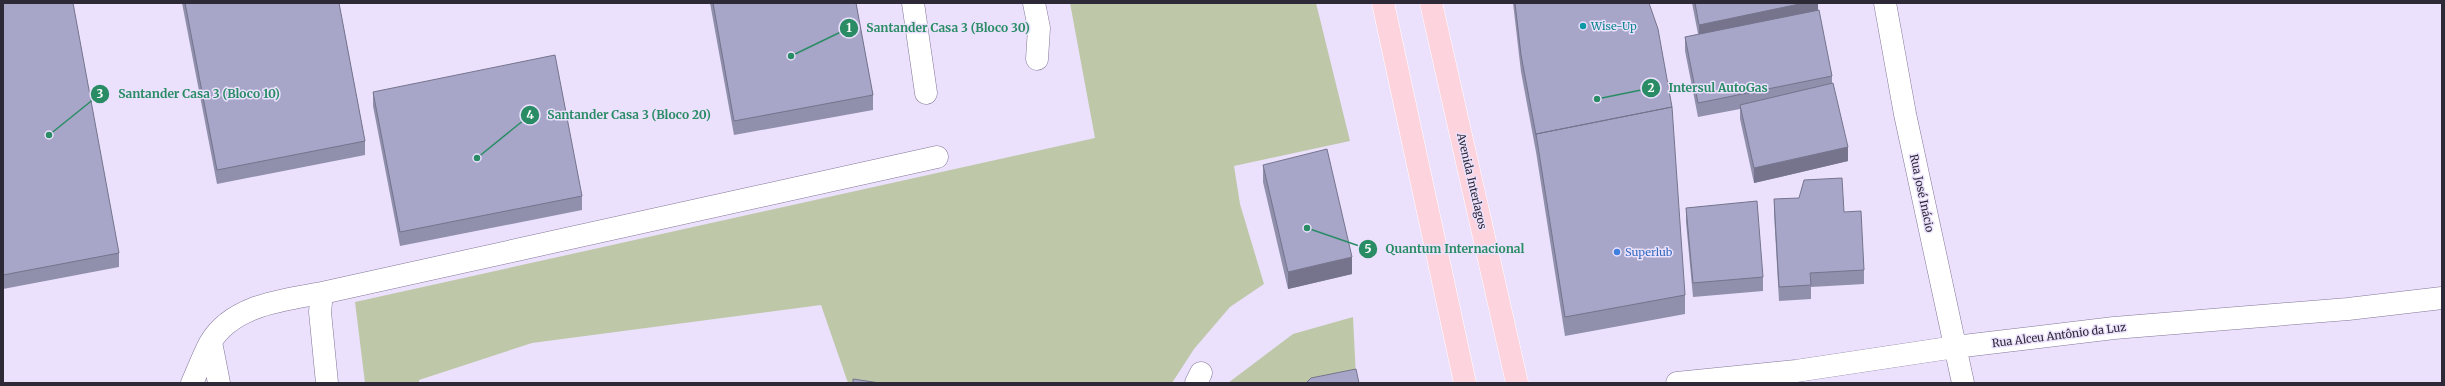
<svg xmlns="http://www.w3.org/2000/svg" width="2445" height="386" font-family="Merriweather,serif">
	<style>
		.green { fill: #bec8a8 }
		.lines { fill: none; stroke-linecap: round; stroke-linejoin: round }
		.lane-casing { stroke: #837797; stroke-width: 23 }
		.street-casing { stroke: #837797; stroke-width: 23 }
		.primary-casing { stroke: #fff; stroke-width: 23 }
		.lane { stroke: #fff; stroke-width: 22 }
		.street { stroke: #fff; stroke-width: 22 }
		.primary { stroke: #fdd3dd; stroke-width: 22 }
		.wall { fill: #908fac }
		.shaded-wall { fill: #75748c }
		.building { fill: #a7a6c8; stroke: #75748c }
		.culture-dot { fill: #0f9aa8; stroke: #ebe1fd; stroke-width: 1.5 }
		.shop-dot { fill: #3f7fe0; stroke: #ebe1fd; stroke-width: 1.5 }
		.labels { text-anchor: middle; stroke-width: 3; stroke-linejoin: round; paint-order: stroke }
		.culture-label { font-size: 11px; fill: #0d838f; stroke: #ebe1fd; text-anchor: start }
		.street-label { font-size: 11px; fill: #2e2937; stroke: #ebe1fd }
		.shop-label { font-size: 11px; fill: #366cbe; stroke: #ebe1fd; text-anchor: start }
		.leader { fill: none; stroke: #2a8c65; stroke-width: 1.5 }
		.callout-dot { fill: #2a8c65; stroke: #ebe1fd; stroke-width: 1.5 }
		.mark-label { font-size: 12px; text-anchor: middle; font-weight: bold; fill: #fff }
		.callout-label { font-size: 12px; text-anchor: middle; font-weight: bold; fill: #2a8c65; stroke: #ebe1fd; stroke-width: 3; stroke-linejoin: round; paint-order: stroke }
	</style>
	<rect width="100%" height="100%" fill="#ebe1fd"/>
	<path class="green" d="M1070,3H1316L1350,141L1234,166L1240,204L1264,284L1230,307L1194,349L1172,383H848L821,305L532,343L419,380V383H365L355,302L1095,138Z
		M1353,317L1356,378L1327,383H1228L1293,334Z"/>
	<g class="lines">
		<g class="lane-casing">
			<path id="lane" d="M913,3L926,93
				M1034,3L1039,28L1037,59
				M211,342L219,383
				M192,383C198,370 203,356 210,343C232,305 283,300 322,293
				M327,383L320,312L322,293L937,157
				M1196,383L1201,373"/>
		</g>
		<g class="street-casing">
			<path id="street" d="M1885,3L1905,114L1963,383
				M1677,383L1796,371L1955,347L2114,328L2348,309L2442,298"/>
		</g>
		<g class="primary-casing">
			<path id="primary" d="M1383,3L1465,383
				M1431,3L1517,383"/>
		</g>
		<use href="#lane" class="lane"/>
		<use href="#street" class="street"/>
		<use href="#primary" class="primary"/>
	</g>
	<path class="wall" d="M3,3L119,253V267L3,289Z
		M182,3H339L365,141V155L217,184Z
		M710,3H856L873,95V110L734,135Z
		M1513,3H1649L1685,295V314L1565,336L1536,152L1521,72Z
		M1692,3H1818V10L1832,76V83L1848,161L1754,183L1740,119V109L1698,117L1685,51V37L1698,34Z
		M373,92L582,196V210L400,246L373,106Z
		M1263,165L1352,274L1288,289L1263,182Z
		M1774,199L1844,212L1864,270V284L1811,287V299L1779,301L1774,213Z
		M1686,208L1763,277V291L1693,297L1686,222Z"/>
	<path class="shaded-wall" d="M1804,3H1818V14L1699,39V25Z
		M1848,147V161L1754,183V168Z
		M1352,257V274L1288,289V272Z"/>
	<path class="building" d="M3,3H73L119,253L3,275Z
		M185,3H339L365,141L217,170Z
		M713,3H856L873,95L734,121Z
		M1515,3H1649L1658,29L1672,107L1536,134V135L1521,55Z
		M1695,3H1804L1699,25Z
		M1819,10L1832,76L1698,103L1685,37Z
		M555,55L582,196L400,232L373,92Z
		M1833,83L1848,147L1754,168L1740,105Z
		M1672,107L1685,295L1565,317L1536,134Z
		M1327,149L1352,257L1288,272L1263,165Z
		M1842,178L1844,212L1861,211L1864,270L1810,273L1811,285L1779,287L1774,199L1799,198L1804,180Z
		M1757,201L1763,277L1693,283L1686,208Z
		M1356,369L1359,383H1306L1311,378Z
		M853,379L880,383H853Z"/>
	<circle class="culture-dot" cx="1583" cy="26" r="4"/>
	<circle class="shop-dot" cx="1617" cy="252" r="4"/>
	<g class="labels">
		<g class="culture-label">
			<text x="1591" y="30">Wise-Up</text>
		</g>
		<g class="street-label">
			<text transform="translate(1472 181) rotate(77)" y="4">Avenida Interlagos</text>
			<text transform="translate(1922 193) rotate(78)" y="4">Rua José Inácio</text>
			<text transform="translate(2059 335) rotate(-7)" y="4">Rua Alceu Antônio da Luz</text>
		</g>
		<g class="shop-label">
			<text x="1625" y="256">Superlub</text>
		</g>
	</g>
	<path class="leader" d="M791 56L849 28M1597 99L1651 88M49 135L100 94M477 158L530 115M1307 228L1368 249"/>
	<g class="callout-dot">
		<circle cx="791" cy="56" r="4"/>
		<circle cx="1597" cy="99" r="4"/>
		<circle cx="49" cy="135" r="4"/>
		<circle cx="477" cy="158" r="4"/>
		<circle cx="1307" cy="228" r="4"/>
		<circle cx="849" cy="28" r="10"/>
		<circle cx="1651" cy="88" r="10"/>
		<circle cx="100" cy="94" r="10"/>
		<circle cx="530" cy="115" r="10"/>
		<circle cx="1368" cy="249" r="10"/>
	</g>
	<g class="mark-label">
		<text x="849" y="32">1</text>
		<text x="1651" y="92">2</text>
		<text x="100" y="98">3</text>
		<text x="530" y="119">4</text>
		<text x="1368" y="253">5</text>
	</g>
	<g class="callout-label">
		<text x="948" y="32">Santander Casa 3 (Bloco 30)</text>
		<text x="1718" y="92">Intersul AutoGas</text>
		<text x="199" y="98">Santander Casa 3 (Bloco 10)</text>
		<text x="629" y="119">Santander Casa 3 (Bloco 20)</text>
		<text x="1455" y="253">Quantum Internacional</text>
	</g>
	<rect width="2445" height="386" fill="none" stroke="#2e2937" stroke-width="8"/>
</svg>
